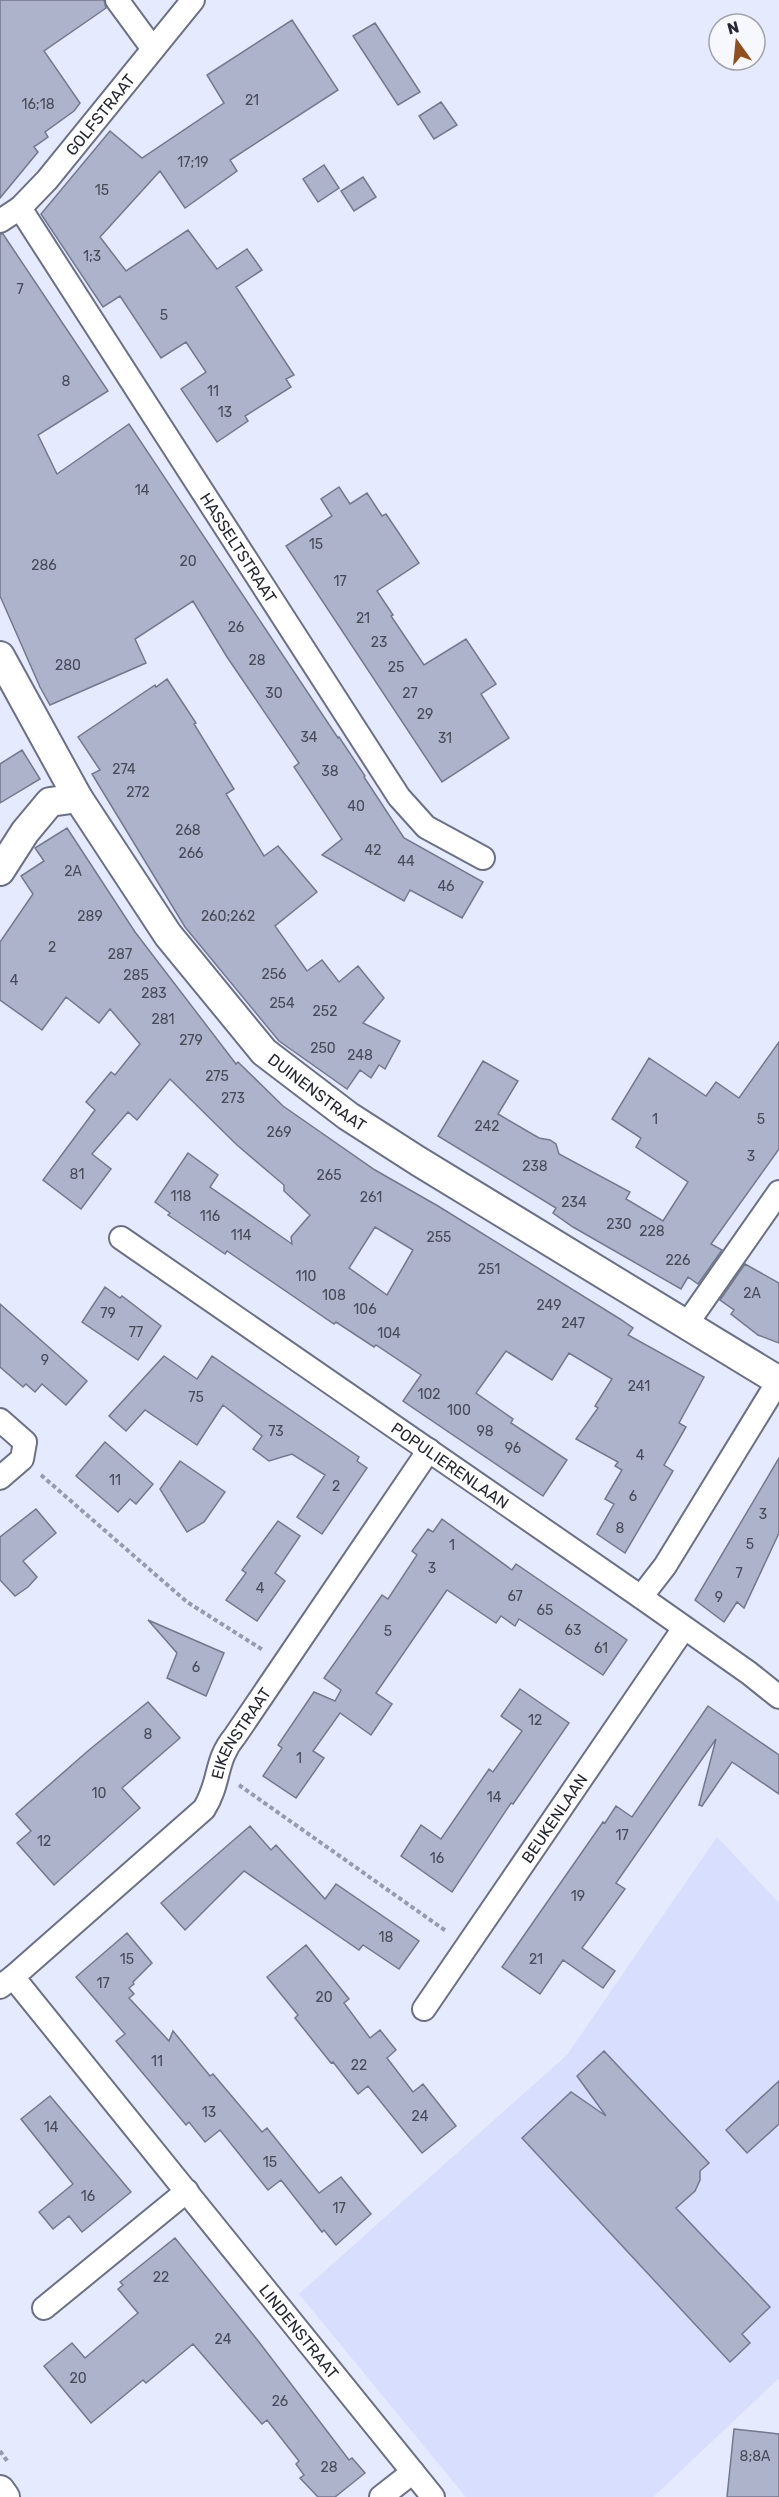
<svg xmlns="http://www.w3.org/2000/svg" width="779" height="2497" font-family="Rubik,sans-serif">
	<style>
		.built { fill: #d7defe }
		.building { fill: #adb3cb; stroke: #73788f; stroke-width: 1.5; fill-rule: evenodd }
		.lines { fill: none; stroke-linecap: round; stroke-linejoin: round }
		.minor-casing { stroke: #6b7086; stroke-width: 26 }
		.tertiary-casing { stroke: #6b7086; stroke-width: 32 }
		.path { stroke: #979bab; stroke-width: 4; stroke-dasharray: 4.5 3; stroke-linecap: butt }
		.minor { stroke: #fff; stroke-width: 22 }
		.tertiary { stroke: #fff; stroke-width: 28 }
		.labels { text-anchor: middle; stroke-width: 4.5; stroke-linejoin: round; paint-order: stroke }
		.number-label { font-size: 14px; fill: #474a58 }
		.street-label { font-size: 16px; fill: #252731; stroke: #f6f8fd }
	</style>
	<rect width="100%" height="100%" fill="#e5eafe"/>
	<path class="built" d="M717,1837L779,1903V2378L653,2497H466L299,2294L567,2055Z"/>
	<path class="building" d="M0,0H104L106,8L44,51L80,103L74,111L45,132L48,137L34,147L38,152L0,198Z
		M292,20L338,90L230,160L237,171L185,208L160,171L100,237L126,271L188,230L217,269L247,249L262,270L236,287L294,375L286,379L291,387L245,416L248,421L217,442L181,389L206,372L186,342L161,358L120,296L103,307L41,214L110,131L142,158L224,103L207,75Z
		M375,23L420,92L398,105L353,36Z
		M441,102L457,125L434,139L419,116Z
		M324,165L339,188L318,202L303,179Z
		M363,177L376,197L354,211L341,191Z
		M0,234H3L108,391L38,435L57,474L129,424L338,738L339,737L365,776L364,777L404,838L483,882L462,918L410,890L404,901L322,855L342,839L294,767L299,763L227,657L193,601L135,639L146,663L50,705L40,687L0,596Z
		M339,487L350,504L367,493L382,516L386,514L419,563L377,591L393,615L391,616L424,665L466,639L496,684L481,694L509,738L442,782L286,546L332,516L321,499Z
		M167,679L196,723L194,724L234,789L226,794L264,856L278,846L317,892L275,926L307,971L322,960L339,982L358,966L384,998L363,1023L400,1041L385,1069L379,1065L371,1078L360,1070L347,1089L279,1041L185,927L92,774L100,770L78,737L155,685L156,687Z
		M22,750L40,779L0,803V764Z
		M67,828L135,932L236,1064L238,1062L283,1106L375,1170L438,1206L620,1319L633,1328L628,1335L704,1377L679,1423L686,1427L664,1465L673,1471L625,1553L597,1534L614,1504L605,1499L622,1470L615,1466L618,1462L576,1439L598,1408L595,1406L612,1379L569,1353L552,1380L506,1351L476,1393L513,1419L511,1423L567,1460L543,1496L403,1401L421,1375L376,1345L374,1347L336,1322L334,1324L227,1251L225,1254L168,1215L170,1213L155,1202L188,1153L218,1175L210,1187L292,1244L291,1237L310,1215L284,1191V1185L237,1145L170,1079L137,1120L128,1112L92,1154L111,1169L81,1209L43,1180L95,1110L86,1102L111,1072L115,1075L140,1044L110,1009L99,1023L66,997L42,1030L0,1000V942L33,894L21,876L44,861L35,848ZM375,1227L413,1250L387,1295L349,1268Z
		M779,1042V1149L711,1244L722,1250L698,1284L688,1277L681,1289L573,1227L553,1213L556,1208L438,1136L483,1061L518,1081L498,1114L539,1138L550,1140L556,1144L559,1154L630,1192L626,1199L663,1221L688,1182L636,1147L641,1138L612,1119L649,1058L706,1096L716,1082L739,1098Z
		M745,1264L779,1283V1343L758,1335L731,1314L734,1310L720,1300Z
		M105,1287L120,1298L122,1296L161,1326L138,1360L82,1322Z
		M0,1304L87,1381L66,1405L42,1384L35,1392L26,1384L23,1387L0,1367Z
		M164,1356L197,1379L212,1356L359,1457L357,1461L367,1468L322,1534L297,1517L325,1475L292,1454L269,1461L253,1449L262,1436L223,1405L197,1445L145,1410L126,1431L109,1416Z
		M105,1442L153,1484L136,1504L130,1499L118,1512L76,1476Z
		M779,1458V1533L744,1608L737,1602L724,1622L695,1600Z
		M180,1461L225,1492L204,1522L187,1532L160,1489Z
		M36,1509L56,1533L23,1561L37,1577L28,1587L15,1596L0,1580V1537Z
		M442,1519L512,1570L516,1564L627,1640L603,1675L519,1619L515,1626L501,1616L496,1623L447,1590L376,1693L392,1704L371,1735L340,1713L313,1751L324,1758L296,1798L263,1776L282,1748L278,1745L314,1692L335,1701L341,1690L324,1678L382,1595L388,1599L417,1555L412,1551L428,1529L433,1532Z
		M278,1521L300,1536L275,1573L285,1581L257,1621L226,1600L246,1573L242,1570Z
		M148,1620L224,1653L206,1696L167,1678L177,1653Z
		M520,1689L569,1723L513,1804L511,1803L452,1892L401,1856L421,1825L441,1839L489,1769L493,1772L522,1731L501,1716Z
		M148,1702L180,1738L122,1788L140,1808L54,1885L17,1843L31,1831L16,1814L89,1750Z
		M708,1706L779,1755V1794L732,1762L702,1806L699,1805L716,1739L616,1883L625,1889L582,1948L615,1971L603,1988L563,1960L540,1994L502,1967L603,1822L605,1823L616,1806L632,1817Z
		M250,1826L271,1850L276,1845L325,1899L336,1884L419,1941L399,1969L363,1945L359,1950L244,1871L185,1930L161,1903Z
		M127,1933L152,1963L133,1982L134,1984L129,1988L134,1994L129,1998L169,2041L173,2031L210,2076L213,2074L262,2132L267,2128L319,2193L341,2177L371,2214L336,2245L324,2230L322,2232L281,2180L268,2190L220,2130L205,2142L189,2122L186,2125L116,2041L125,2034L76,1977Z
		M306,1945L349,1999L344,2003L370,2038L380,2030L396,2050L387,2058L413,2092L423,2084L456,2126L422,2153L368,2086L358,2094L333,2062L331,2063L295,2018L298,2015L267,1977Z
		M604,2051L709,2163L700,2171V2180L695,2191L676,2208L770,2307L742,2334L750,2343L730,2362L522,2138L571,2092L606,2116L577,2076Z
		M779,2081V2124L747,2153L726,2130Z
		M50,2096L131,2192L82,2232L69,2216L53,2229L39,2212L73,2184L21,2119Z
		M175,2238L259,2342L349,2460L352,2458L365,2473L335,2497H318L300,2478L304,2475L296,2464L299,2461L267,2420L262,2424L193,2344L146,2383L143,2380L91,2423L44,2366L72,2343L85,2358L138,2313L118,2289L123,2285L120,2282Z
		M734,2429L779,2434V2497H727Z"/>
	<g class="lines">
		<g class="minor-casing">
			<g id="minor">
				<path d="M117,0L153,49"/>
				<path id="s1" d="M20,208L399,797L426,827L483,858"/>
				<path id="s2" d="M0,221L20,208L47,180L193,0"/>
				<path id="s3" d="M121,1238L641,1597L749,1673L779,1697"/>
				<path d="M686,1325L779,1192"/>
				<path d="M0,1420L25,1442L22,1459L0,1478"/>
				<path d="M641,1597L665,1566L779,1380"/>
				<path id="s4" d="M13,1977L204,1809C221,1782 214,1761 235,1736L429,1450"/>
				<path id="s5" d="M0,1987L13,1977L433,2497"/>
				<path id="s6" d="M424,2009L684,1628"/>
				<path d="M44,2308L187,2191"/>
				<path d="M381,2497L413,2472"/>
			</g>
		</g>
		<g class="tertiary-casing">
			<g id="tertiary">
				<path id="s7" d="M0,656L78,798L168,935L264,1052L348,1116L418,1161L779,1381"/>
				<path d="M0,871L25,832L50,802L78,798"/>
				<path d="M0,2490L5,2497"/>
			</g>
		</g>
		<path class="path" d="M41,1475L187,1602L263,1650
			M239,1785L446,1931
			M0,2451L8,2462"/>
		<use href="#minor" class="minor"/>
		<use href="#tertiary" class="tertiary"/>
	</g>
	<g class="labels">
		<g class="number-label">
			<text x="252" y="105">21</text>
			<text x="38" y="109">16;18</text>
			<text x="193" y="167">17;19</text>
			<text x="102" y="195">15</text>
			<text x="92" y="261">1;3</text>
			<text x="20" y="294">7</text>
			<text x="164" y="320">5</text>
			<text x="66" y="386">8</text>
			<text x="213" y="396">11</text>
			<text x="225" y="417">13</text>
			<text x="142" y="495">14</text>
			<text x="316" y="549">15</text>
			<text x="188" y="566">20</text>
			<text x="44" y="570">286</text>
			<text x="340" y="586">17</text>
			<text x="363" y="623">21</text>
			<text x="236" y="632">26</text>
			<text x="379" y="647">23</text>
			<text x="257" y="665">28</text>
			<text x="68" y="670">280</text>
			<text x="396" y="672">25</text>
			<text x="274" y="698">30</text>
			<text x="410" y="698">27</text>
			<text x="425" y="719">29</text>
			<text x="309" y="742">34</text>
			<text x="445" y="743">31</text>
			<text x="124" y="774">274</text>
			<text x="330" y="776">38</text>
			<text x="138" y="797">272</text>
			<text x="356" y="811">40</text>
			<text x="188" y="835">268</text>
			<text x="373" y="855">42</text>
			<text x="191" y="858">266</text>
			<text x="406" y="866">44</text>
			<text x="73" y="876">2A</text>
			<text x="446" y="891">46</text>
			<text x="90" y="921">289</text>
			<text x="228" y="921">260;262</text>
			<text x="52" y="952">2</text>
			<text x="120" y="959">287</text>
			<text x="274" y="979">256</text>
			<text x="136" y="980">285</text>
			<text x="14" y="985">4</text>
			<text x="154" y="998">283</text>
			<text x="282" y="1008">254</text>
			<text x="325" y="1016">252</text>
			<text x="163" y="1024">281</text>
			<text x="191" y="1045">279</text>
			<text x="323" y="1053">250</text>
			<text x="360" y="1060">248</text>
			<text x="217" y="1081">275</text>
			<text x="233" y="1103">273</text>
			<text x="655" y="1124">1</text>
			<text x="761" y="1124">5</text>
			<text x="487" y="1131">242</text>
			<text x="279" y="1137">269</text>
			<text x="751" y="1161">3</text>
			<text x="535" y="1171">238</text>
			<text x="77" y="1179">81</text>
			<text x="329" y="1180">265</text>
			<text x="181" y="1201">118</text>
			<text x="371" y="1202">261</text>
			<text x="574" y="1207">234</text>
			<text x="210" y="1221">116</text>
			<text x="619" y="1229">230</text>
			<text x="652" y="1236">228</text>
			<text x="241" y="1240">114</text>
			<text x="439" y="1242">255</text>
			<text x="678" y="1265">226</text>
			<text x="489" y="1274">251</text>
			<text x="306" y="1281">110</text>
			<text x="752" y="1298">2A</text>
			<text x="334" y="1300">108</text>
			<text x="549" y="1310">249</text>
			<text x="365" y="1314">106</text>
			<text x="108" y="1318">79</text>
			<text x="573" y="1328">247</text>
			<text x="136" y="1337">77</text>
			<text x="389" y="1338">104</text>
			<text x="45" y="1365">9</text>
			<text x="639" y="1391">241</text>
			<text x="429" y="1399">102</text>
			<text x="196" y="1402">75</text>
			<text x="459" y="1415">100</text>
			<text x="276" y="1436">73</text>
			<text x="485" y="1436">98</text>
			<text x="513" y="1453">96</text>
			<text x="640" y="1460">4</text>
			<text x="115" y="1485">11</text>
			<text x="336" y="1491">2</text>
			<text x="633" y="1501">6</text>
			<text x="763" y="1519">3</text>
			<text x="620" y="1533">8</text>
			<text x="750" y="1549">5</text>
			<text x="452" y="1550">1</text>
			<text x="432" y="1573">3</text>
			<text x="739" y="1578">7</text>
			<text x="260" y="1593">4</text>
			<text x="515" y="1601">67</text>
			<text x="719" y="1602">9</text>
			<text x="545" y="1615">65</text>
			<text x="573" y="1635">63</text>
			<text x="388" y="1636">5</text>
			<text x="601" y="1653">61</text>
			<text x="196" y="1672">6</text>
			<text x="535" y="1725">12</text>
			<text x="148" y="1739">8</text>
			<text x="299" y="1763">1</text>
			<text x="99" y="1798">10</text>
			<text x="494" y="1802">14</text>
			<text x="622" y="1840">17</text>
			<text x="44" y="1846">12</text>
			<text x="437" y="1863">16</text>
			<text x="578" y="1901">19</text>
			<text x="386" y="1942">18</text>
			<text x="127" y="1964">15</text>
			<text x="536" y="1964">21</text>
			<text x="103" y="1988">17</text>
			<text x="324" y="2002">20</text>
			<text x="157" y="2066">11</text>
			<text x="359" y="2070">22</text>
			<text x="209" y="2117">13</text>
			<text x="420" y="2121">24</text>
			<text x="51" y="2132">14</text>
			<text x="270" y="2167">15</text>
			<text x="88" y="2201">16</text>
			<text x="339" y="2213">17</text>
			<text x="161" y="2282">22</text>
			<text x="223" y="2344">24</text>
			<text x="78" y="2383">20</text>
			<text x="280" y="2406">26</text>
			<text x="755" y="2461">8;8A</text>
			<text x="329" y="2472">28</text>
		</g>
		<g class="street-label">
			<text dy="6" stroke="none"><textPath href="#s2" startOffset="147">GOLFSTRAAT</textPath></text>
			<text dy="6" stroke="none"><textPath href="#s1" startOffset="404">HASSELTSTRAAT</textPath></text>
			<text dy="6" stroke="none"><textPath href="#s7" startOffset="544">DUINENSTRAAT</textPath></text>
			<text dy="6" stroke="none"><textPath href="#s3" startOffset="400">POPULIERENLAAN</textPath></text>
			<text dy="6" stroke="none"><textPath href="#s4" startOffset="339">EIKENSTRAAT</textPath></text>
			<text dy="6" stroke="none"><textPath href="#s6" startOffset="231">BEUKENLAAN</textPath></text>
			<text dy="6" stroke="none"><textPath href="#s5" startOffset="472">LINDENSTRAAT</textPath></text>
		</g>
	</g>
	<g transform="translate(737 42) rotate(345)"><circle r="28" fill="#f6f8fd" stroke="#a2a4ab" stroke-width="1.5"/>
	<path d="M0-4.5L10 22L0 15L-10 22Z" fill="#914f1e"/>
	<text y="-9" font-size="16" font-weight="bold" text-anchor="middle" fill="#252731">N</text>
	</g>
</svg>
